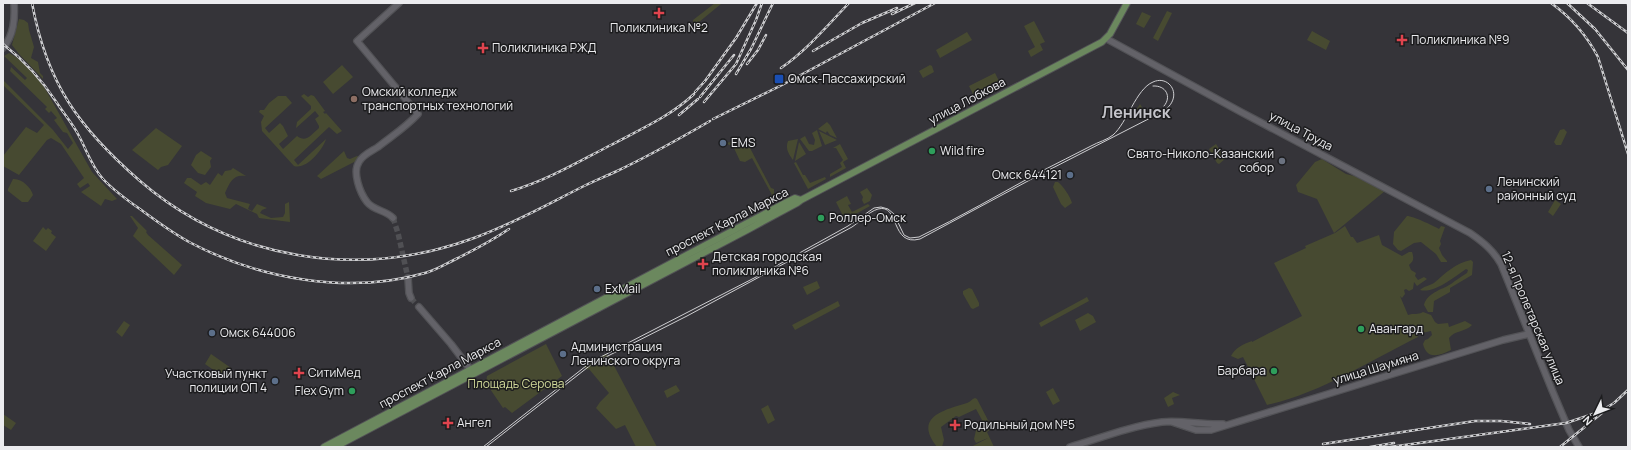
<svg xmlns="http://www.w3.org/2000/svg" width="1631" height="450" font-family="Manrope,sans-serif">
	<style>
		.green { fill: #474a31 }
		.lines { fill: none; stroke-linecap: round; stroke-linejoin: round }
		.secondary-tunnel { stroke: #505054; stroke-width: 5.5; stroke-dasharray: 5.5 3; stroke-linecap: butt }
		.secondary-casing { stroke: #525256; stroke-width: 8 }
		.primary-casing { stroke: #525256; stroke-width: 8 }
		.secondary { stroke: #636268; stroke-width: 5.5 }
		.primary { stroke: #6b885e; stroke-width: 6 }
		.tram { stroke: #ceced1; stroke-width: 1 }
		.rail-casing { stroke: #ceced1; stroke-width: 2.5 }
		.rail { stroke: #1c1c1e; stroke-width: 1; stroke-dasharray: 3; stroke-linecap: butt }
		.health-dot { fill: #e0444e; stroke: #1c1c1e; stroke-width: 1.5 }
		.transit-dot { fill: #1a4fb4; stroke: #1c1c1e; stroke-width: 1.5 }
		.education-dot { fill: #8d6e63; stroke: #1c1c1e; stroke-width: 1.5 }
		.service-dot { fill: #5c6f8a; stroke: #1c1c1e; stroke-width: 1.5 }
		.leisure-dot { fill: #2e9e5b; stroke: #1c1c1e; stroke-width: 1.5 }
		.worship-dot { fill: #6b7280; stroke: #1c1c1e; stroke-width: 1.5 }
		.labels { text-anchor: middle; stroke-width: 3; stroke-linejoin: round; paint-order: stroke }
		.poi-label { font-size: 12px; fill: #ececef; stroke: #1c1c1e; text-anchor: start }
		.street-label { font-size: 12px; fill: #ececef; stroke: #1c1c1e }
		.park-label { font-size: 12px; fill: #d1d99a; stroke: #1c1c1e }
		.district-label { font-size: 16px; font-weight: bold; fill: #c3c3c9; stroke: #1c1c1e }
	</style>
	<rect width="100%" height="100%" fill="#353439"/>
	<path class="green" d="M715,3L721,4L699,22L705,31V33H702L693,22V20Z
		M1167,11L1172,13L1158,41L1153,38Z
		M1142,12L1151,16L1144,28L1136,24Z
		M19,19L24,20L28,23L29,30L34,47L31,58L38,62L40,73L43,76V79L19,54L12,45Z
		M1034,21L1045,42L1040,44L1043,50L1031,57L1028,51L1035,47L1024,26Z
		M1312,31L1330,41L1326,50L1307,40Z
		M967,32L972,40L940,58L936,50Z
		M9,53L16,57L28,66L43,85L92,172L117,199L112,201L105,199L101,206L81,192L90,186L88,183L80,188L77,184L84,178L61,144L51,138L47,140L19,175L3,166V156L26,127L37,133L44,125L4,86H3V80L53,130L68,149L73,143L67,133L63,132L54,120L57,118L51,111L49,113L45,109L47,107L10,71L11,67L25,80L27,78L4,56Z
		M342,65L353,77L333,94L323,82Z
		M930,65L932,66L934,72L923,78L919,71Z
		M995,73L1001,85L975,98L969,86Z
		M304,94L308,97L311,95L314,96L325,111L323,112L325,114L326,113L342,131L337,134L329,127L294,160L298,165L326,139C323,150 306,170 294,166L262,131L261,122L264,116L259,112L260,110H264L269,103L278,96H286L292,103L265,128L269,133L280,123L283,126L288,136L279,144L283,149L297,136C306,143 311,135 319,128V126L315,119L319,116L315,111L296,128L297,122L311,109V106L301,96Z
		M1140,104L1146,114L1132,120L1131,118Z
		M827,122L830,125L837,138L830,135L827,131L826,133L818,129Z
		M156,128L182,146L168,165L161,167L158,170L132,150Z
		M1564,129L1567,132L1561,145H1556L1554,142L1560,130Z
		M817,130L822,146L812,151H809L800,139L805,136L809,144L814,145L815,140L812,133Z
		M819,131L837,140L825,145Z
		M798,139L793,160C789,154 785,149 788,141Z
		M730,142L750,148L771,188L774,189V197L765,205L763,200L772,195L752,158L745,162L740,161L733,146L729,145L727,143Z
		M799,142L806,154L795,161Z
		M840,144L848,159L843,162L846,168L830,177V174L842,167L840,163L843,160L836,148H833Z
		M1216,144L1225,159L1219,164L1217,163L1209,149Z
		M201,151L212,158L210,161L211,167L205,175L198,173L191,165L196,155Z
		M344,151L347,158L350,159L357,156L359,157L358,160L321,179L317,176Z
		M1322,159L1346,174L1354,176L1385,191L1334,233L1317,199L1298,192L1296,185L1315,162Z
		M796,162L803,175H805L810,183L825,177L826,179L808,189L794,163Z
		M233,168L246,176C233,174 230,182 225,193L227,198L250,204L248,209L252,211L257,204L267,208L262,210L260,213L271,218L283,217L285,213V204L289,202L290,222L259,218L257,214L236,204L230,209L206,203L195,196L197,192L184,183L187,178H191L201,185L206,182L210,185L218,173L222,176L225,171L231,170Z
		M13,179C21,178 31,187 33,195L28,202H22L8,191V189Z
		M1055,182H1058C1063,186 1070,196 1072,203L1065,208L1061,204L1053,187Z
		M867,188L872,195L870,201L864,204L862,200L863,197L860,192Z
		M847,196L851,204L848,205L852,212L868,204L870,206L845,220L836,202Z
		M1555,200L1561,204L1553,216L1548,212Z
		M130,216H132L147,231L146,232L148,235L182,265L174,275L133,236L138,228Z
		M1407,216C1413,216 1434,226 1439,229L1441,226L1445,227L1440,241L1441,244L1439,248L1442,255L1447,261V262H1441L1436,254L1421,242L1414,243L1401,251L1398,250L1393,244L1394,232Z
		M1345,226L1351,237H1353L1357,243L1379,235L1382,245L1402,256L1409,252H1412C1414,258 1414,261 1409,265L1411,270L1416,273L1415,276L1418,280L1424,277L1427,279L1417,286L1414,282L1413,289L1409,291L1406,289L1404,290L1405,294L1402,298L1400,296L1408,315C1413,313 1418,315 1423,312L1431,315L1435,322L1438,324L1448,323L1449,327L1465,321L1472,325C1466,332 1455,330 1449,338L1451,350C1439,356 1427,360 1423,344L1425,340L1428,339L1432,335L1431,331L1422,333L1415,330L1418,337C1369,361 1321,393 1267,405L1243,357L1238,359L1231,356C1235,348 1243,344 1252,341V342L1302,316L1274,263L1306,248L1305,246L1335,233Z
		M43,227L46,230L48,228L52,231L51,233L56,237L46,251L33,241Z
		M1471,260L1473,262L1472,275L1450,288V292L1434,301L1433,312H1428L1424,305C1427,293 1441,290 1451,284C1456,280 1462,276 1467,273L1468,270L1466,269C1454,277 1434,294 1420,290C1424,286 1429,286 1434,283C1446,273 1455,263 1471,260Z
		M817,281L820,288L807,295L803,287Z
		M969,288L972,289L979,303V306L973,309L971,308L963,294V291Z
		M1087,297L1089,301L1041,327L1039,323Z
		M838,301L840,306L795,330L792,325Z
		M1088,313L1093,316L1096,322L1080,331L1075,320Z
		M124,321L130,325L122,337L116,332Z
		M546,344L562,376L512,413L505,407L503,408L486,383L487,376Z
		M211,354L231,368L225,378L205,364Z
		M606,354L610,358L657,447H636L625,425L616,429L596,408L600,402L609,393L589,369L587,370L584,366L597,359L599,363L602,362L600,357Z
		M676,385L680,391L667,398L664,391Z
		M1053,388L1060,401L1053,405L1046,392Z
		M1173,392L1180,395L1172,398L1174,404L1168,407L1164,398Z
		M975,398L977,399L991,426V429L987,432L994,447H971L988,438L976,443L974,439L977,426L982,420L976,409L959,417L956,416L941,427L944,440L942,447H937C913,417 944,410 967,403C970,402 972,399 975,398Z
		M768,405L775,420L768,424L761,409Z
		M3,414L16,423L11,430L3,425Z"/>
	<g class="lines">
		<path class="secondary-tunnel" d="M393,218L398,233L408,278
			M411,298L419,307"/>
		<g class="secondary-casing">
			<path id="secondary" d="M1107,39L1241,112L1470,233C1483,242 1493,250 1501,264L1552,390L1569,430L1579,447
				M3,48C14,35 15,19 14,3
				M393,218C386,210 374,211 367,202C360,193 352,172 359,162C362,155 372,151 378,147C392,136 406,127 418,114L357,41L399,3
				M408,278L409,293L411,298
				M419,307L451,344L473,373
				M1172,422L1196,430H1211L1503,340L1529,334
				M1070,447C1100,438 1131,426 1162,422C1182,420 1202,425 1223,424"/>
		</g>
		<g class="primary-casing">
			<path id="primary" d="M324,447L783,204L795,198L801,200
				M335,447L749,229L797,203L801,200L1102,42L1110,34L1127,3"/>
		</g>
		<use href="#secondary" class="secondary"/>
		<use href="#primary" class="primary"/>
		<path class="tram" d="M1153,86C1166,85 1172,97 1164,106
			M483,447L591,362L758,276L848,226L874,208L881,207L888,209L894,214L904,235L910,238L919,237C960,217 1000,194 1040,172C1057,163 1074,155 1091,146C1098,142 1107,140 1113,135C1127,123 1136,89 1153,82C1170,74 1185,98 1162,112L1041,174L920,239C890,247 900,203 878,209C868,212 860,222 852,227L687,316L592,364L486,447"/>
		<g class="rail-casing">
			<path id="rail" d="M32,3C47,84 79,128 140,181C233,261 360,280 474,238C513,224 548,204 584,186C594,181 604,177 615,172C647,157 679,139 710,121
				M1551,3C1572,18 1586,34 1598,57L1628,154
				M1567,3L1595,29L1628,70
				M1587,3L1628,33
				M1628,3V5
				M892,14L915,3
				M3,44C25,61 42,80 57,103C64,114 73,124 79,136C87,151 92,167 103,179C115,192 130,202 144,212C159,223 174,234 191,243C260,279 348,295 425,273C437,270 447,263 458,258C476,249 493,240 509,229
				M813,51L862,23L897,8
				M747,64L758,50L766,35
				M781,68C807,50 827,26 849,3
				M736,74L751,49L773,3
				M695,92L705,81L736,38L757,3
				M700,97L734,55
				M704,102L736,64L756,20L762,3
				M679,115L698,99
				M713,119L782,85L935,3
				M511,191C546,181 578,162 611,145C639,130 671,116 694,94
				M1323,444L1475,421H1501L1530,424
				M1370,447L1394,443
				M1390,447L1566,423L1599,412L1614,403L1628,390
				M1560,447L1602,413"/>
		</g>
		<use href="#rail" class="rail"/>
	</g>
	<g class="health-dot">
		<path d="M657 7h4v4h4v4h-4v4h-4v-4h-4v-4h4z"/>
		<path d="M1400 34h4v4h4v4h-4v4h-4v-4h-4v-4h4z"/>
		<path d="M481 42h4v4h4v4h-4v4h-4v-4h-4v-4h4z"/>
		<path d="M701 258h4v4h4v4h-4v4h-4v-4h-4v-4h4z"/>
		<path d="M297 367h4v4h4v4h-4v4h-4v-4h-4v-4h4z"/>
		<path d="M446 417h4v4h4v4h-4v4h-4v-4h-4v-4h4z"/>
		<path d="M953 419h4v4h4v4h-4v4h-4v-4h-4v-4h4z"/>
	</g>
	<rect class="transit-dot" x="774" y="74" width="10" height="10" rx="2"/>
	<circle class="education-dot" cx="354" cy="99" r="4"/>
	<g class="service-dot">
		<circle cx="723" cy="143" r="4"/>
		<circle cx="1070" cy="175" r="4"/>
		<circle cx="1489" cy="189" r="4"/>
		<circle cx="597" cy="289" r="4"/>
		<circle cx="212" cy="333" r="4"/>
		<circle cx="563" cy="354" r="4"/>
		<circle cx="275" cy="381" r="4"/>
	</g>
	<g class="leisure-dot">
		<circle cx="932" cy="151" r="4"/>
		<circle cx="821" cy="218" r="4"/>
		<circle cx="1361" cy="329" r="4"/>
		<circle cx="1274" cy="371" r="4"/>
		<circle cx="352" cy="391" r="4"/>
	</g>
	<circle class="worship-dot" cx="1282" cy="161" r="4"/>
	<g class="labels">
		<g class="poi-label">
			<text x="659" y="32" text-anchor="middle">Поликлиника №2</text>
			<text x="1411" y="44">Поликлиника №9</text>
			<text x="492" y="52">Поликлиника РЖД</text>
			<text x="788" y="83">Омск-Пассажирский</text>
			<text x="362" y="96">Омский колледж<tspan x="362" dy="14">транспортных технологий</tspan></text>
			<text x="731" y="147">EMS</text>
			<text x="940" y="155">Wild fire</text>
			<text x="1274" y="158" text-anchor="end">Свято-Николо-Казанский<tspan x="1274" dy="14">собор</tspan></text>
			<text x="1062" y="179" text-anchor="end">Омск 644121</text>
			<text x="1497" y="186">Ленинский<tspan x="1497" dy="14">районный суд</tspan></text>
			<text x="829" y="222">Роллер-Омск</text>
			<text x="712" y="261">Детская городская<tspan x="712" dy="14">поликлиника №6</tspan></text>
			<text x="605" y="293">ExMail</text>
			<text x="1369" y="333">Авангард</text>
			<text x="220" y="337">Омск 644006</text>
			<text x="571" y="351">Администрация<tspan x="571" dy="14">Ленинского округа</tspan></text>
			<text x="1266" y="375" text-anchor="end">Барбара</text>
			<text x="308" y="377">СитиМед</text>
			<text x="267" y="378" text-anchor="end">Участковый пункт<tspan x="267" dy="14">полиции ОП 4</tspan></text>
			<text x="344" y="395" text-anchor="end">Flex Gym</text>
			<text x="457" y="427">Ангел</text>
			<text x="964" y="429">Родильный дом №5</text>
		</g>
		<g class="street-label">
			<text transform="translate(967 101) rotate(-28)" y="4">улица Лобкова</text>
			<text transform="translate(1301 131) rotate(28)" y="4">улица Труда</text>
			<text transform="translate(727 222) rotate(-27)" y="4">проспект Карла Маркса</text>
			<text transform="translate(1533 318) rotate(67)" y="4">12-я Пролетарская улица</text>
			<text transform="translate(1376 368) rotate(-17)" y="4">улица Шаумяна</text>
			<text transform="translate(440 373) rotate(-28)" y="4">проспект Карла Маркса</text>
		</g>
		<g class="park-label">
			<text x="516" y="388">Площадь Серова</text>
		</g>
		<g class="district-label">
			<text x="1136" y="118">Ленинск</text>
		</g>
	</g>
	<rect width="1631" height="450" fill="none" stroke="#ececef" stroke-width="8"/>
	<g transform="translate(1595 414) rotate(227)" stroke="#1c1c1e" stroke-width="3" paint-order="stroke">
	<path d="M0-3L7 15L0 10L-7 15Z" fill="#ececef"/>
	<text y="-6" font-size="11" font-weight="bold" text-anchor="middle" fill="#ececef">N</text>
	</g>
</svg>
